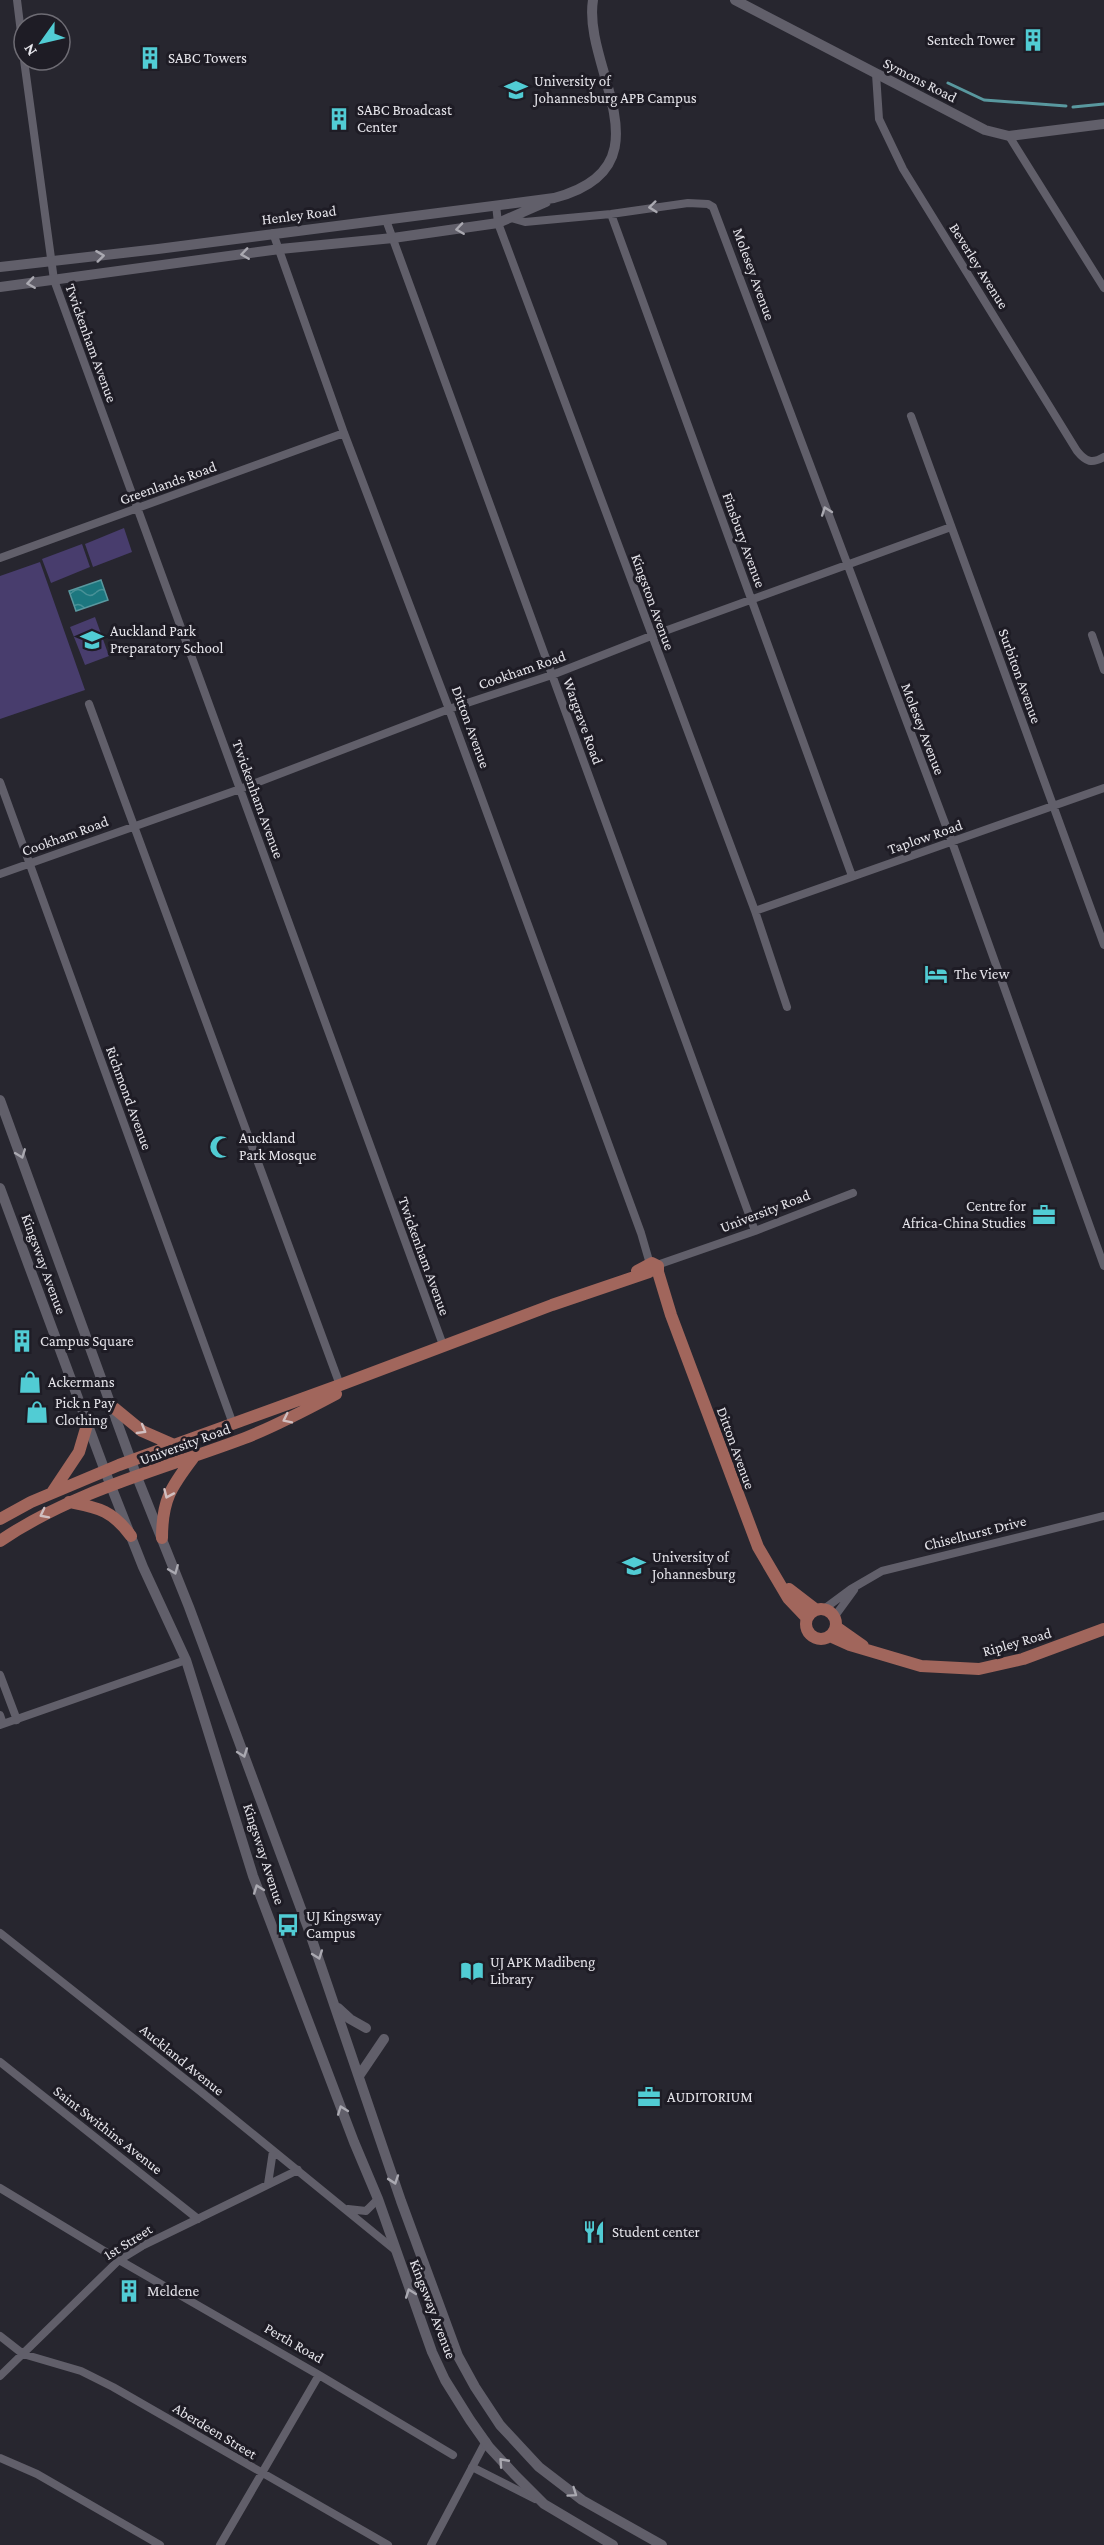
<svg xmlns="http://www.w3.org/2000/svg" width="1104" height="2545" font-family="'Crimson Pro',serif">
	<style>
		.green { fill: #483d6d }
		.water { fill: url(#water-waves); stroke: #59989f; stroke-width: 1.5 }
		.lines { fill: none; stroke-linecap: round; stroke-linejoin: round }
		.stream { stroke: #59989f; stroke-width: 3 }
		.street { stroke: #615f6a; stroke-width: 8 }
		.secondary { stroke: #615f6a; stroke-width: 10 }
		.primary { stroke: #a1665c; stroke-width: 12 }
		.oneway { stroke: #aaa9b1 }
		.oneway2 { stroke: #d1bfc0 }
		.labels { text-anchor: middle; stroke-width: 6; stroke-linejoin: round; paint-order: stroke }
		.poi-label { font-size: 15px; fill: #e6e5eb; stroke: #1e1c25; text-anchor: start }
		.street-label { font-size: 15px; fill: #e6e5eb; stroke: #1e1c25 }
	</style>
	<defs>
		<pattern id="water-waves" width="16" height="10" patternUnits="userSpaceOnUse" patternTransform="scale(1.5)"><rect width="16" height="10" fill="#1c777f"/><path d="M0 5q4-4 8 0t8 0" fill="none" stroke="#489197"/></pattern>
	</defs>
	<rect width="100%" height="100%" fill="#27262f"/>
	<path class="green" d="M124,528L132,552L93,567L85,544Z
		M82,544L90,567L51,583L42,559Z
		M40,562L85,690L0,719V576Z
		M95,617L109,656L85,665L70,627Z"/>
	<path class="water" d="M101,580L108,600L76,611L69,591Z"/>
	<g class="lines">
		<path class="stream" d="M948,83L984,100L1066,106
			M1073,107L1104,104"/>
		<path class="street" d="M17,0L24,57
			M24,60L54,280L443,1345
			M876,74L879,119L903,169L1077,451C1086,462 1092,464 1104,457
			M1009,136L1104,288
			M496,205L498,223L755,911L787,1007
			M611,214L852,876
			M511,218L525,222L611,214L688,203L708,204L713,207L952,842L1104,1266
			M386,220L755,1231
			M273,233L344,433L449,709L641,1233L650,1264
			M911,416L1104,945
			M0,558L344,433
			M1092,635L1104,670
			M89,704L340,1385
			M0,782L233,1424
			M0,874L240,789L449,709L552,675L651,636L951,527
			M755,911L1104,788
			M657,1265L755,1231L853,1193
			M824,1609L851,1589L882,1571L1104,1516
			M835,1616L854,1590
			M0,1675L17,1720
			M0,1715L3,1724
			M0,1725L186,1660
			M0,1933L200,2091L395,2250
			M0,2062L198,2219
			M268,2184L273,2151
			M0,2188L119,2260L319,2375L453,2455
			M348,2209L366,2211L378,2199
			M0,2336L23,2354L81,2371L113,2387L388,2545
			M0,2376L119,2260L142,2246L298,2170
			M0,2458L37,2474L160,2545
			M472,2467L535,2499
			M220,2545L319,2375
			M431,2545L486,2441"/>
		<path class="secondary" d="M735,0L985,130L1009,136L1104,124
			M0,267L158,249L554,198C673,167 582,68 593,0
			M0,287L280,249L393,238L498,223L546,202
			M0,1100L137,1477L189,1607L307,1925L401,2201L458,2356L475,2387L500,2425L539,2467L582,2500L662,2545
			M0,1188L105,1471L143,1567L186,1660L253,1876L354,2142L378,2199L432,2352L445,2380L470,2420L489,2447L515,2475L544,2504L613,2545
			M338,2008L350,2019L366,2028
			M359,2076L384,2039"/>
		<path class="primary" d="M637,1271L652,1263L658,1266V1272L671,1315L758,1547L788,1598L807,1618
			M114,1408L142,1431L174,1445
			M53,1491L79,1452L87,1425
			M69,1502C99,1508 112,1510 131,1536
			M0,1519L31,1502L119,1465L340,1385L552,1305L649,1272
			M162,1538C162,1500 171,1487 193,1458
			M0,1541C73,1491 163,1469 245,1438C276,1426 306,1410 336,1394
			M789,1589L815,1609
			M806 1624a15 15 0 1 1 30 0a15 15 0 1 1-30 0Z
			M836,1627L863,1646
			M830,1636L850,1645L921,1666L979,1669L1023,1659L1104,1629"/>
	</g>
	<defs><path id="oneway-chevron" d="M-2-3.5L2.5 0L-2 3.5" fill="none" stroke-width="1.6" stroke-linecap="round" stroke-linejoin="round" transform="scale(1.5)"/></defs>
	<g class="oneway">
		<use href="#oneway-chevron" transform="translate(653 207) rotate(174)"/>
		<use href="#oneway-chevron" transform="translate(460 229) rotate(172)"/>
		<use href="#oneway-chevron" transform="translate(245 254) rotate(172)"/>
		<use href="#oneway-chevron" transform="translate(100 256) rotate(-7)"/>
		<use href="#oneway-chevron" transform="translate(31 283) rotate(172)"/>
		<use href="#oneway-chevron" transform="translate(826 511) rotate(-110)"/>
		<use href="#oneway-chevron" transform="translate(21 1154) rotate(69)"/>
		<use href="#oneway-chevron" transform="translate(174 1570) rotate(68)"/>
		<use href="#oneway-chevron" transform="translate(243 1753) rotate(70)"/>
		<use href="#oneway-chevron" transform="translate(258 1889) rotate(-110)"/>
		<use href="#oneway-chevron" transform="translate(318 1955) rotate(70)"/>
		<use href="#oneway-chevron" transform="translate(342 2110) rotate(-110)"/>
		<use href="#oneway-chevron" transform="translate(394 2180) rotate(71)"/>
		<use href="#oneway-chevron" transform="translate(410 2293) rotate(-110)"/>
		<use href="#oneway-chevron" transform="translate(503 2462) rotate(-132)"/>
		<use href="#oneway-chevron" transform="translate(573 2493) rotate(35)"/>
	</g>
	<g class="oneway2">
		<use href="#oneway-chevron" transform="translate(287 1419) rotate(154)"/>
		<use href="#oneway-chevron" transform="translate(142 1430) rotate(30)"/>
		<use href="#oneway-chevron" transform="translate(168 1494) rotate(114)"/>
		<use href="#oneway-chevron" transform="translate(44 1514) rotate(153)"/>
	</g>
	<defs>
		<g id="building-bare" transform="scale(1.8)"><path d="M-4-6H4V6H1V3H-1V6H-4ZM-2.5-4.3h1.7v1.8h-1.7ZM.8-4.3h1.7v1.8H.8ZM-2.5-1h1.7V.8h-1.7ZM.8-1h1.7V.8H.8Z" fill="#51ccd4" stroke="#1e1c25" stroke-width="2.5" paint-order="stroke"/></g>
		<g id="university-bare" transform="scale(1.8)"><path d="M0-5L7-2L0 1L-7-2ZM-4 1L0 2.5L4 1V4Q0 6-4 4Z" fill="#51ccd4" stroke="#1e1c25" stroke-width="2.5" paint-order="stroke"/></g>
		<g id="school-bare" transform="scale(1.8)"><path d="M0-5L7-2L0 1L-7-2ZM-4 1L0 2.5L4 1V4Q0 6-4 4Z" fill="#51ccd4" stroke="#1e1c25" stroke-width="2.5" paint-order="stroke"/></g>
		<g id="hotel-bare" transform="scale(1.8)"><path d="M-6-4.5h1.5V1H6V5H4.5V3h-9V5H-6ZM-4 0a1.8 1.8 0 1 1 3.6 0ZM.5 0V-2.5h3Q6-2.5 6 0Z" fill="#51ccd4" stroke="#1e1c25" stroke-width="2.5" paint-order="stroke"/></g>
		<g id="mosque-bare" transform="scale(1.8)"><path d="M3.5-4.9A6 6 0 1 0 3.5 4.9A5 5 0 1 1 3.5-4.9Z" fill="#51ccd4" stroke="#1e1c25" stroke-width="2.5" paint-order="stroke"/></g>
		<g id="office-bare" transform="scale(1.8)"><path d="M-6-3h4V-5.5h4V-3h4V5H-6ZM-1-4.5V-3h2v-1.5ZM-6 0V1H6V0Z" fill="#51ccd4" stroke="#1e1c25" stroke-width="2.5" paint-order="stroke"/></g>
		<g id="shop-bare" transform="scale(1.8)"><path d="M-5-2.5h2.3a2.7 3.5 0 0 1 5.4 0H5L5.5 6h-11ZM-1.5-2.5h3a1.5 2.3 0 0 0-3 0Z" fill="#51ccd4" stroke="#1e1c25" stroke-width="2.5" paint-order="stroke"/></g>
		<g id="bus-bare" transform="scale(1.8)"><path d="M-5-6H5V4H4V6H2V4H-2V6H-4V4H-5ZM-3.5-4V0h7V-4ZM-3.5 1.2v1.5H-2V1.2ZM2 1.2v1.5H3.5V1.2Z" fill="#51ccd4" stroke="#1e1c25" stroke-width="2.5" paint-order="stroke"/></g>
		<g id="library-bare" transform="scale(1.8)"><path d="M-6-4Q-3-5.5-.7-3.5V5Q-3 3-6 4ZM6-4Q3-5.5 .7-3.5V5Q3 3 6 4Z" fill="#51ccd4" stroke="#1e1c25" stroke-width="2.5" paint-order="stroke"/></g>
		<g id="restaurant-bare" transform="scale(1.8)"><path d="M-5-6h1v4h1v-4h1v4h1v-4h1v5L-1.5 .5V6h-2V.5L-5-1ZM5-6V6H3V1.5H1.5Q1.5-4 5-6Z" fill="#51ccd4" stroke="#1e1c25" stroke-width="2.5" paint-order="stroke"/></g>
	</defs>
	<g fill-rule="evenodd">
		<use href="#building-bare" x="1033" y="40"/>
		<use href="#building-bare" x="150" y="58"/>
		<use href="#university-bare" x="516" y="90"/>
		<use href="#building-bare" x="339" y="119"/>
		<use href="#school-bare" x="92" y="640"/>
		<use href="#hotel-bare" x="936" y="974"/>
		<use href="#mosque-bare" x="221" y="1147"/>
		<use href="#office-bare" x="1044" y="1215"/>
		<use href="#building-bare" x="22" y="1341"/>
		<use href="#shop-bare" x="30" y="1382"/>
		<use href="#shop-bare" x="37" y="1412"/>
		<use href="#university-bare" x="634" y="1566"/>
		<use href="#bus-bare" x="288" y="1925"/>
		<use href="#library-bare" x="472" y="1971"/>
		<use href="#office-bare" x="649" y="2097"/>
		<use href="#restaurant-bare" x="594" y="2232"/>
		<use href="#building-bare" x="129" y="2291"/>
	</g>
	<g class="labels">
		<g class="poi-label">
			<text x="1015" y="45" text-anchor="end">Sentech Tower</text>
			<text x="168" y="63">SABC Towers</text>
			<text x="534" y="86">University of<tspan x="534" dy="17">Johannesburg APB Campus</tspan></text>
			<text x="357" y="115">SABC Broadcast<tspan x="357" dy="17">Center</tspan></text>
			<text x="110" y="636">Auckland Park<tspan x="110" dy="17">Preparatory School</tspan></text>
			<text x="954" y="979">The View</text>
			<text x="239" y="1143">Auckland<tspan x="239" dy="17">Park Mosque</tspan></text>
			<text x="1026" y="1211" text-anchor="end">Centre for<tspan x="1026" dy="17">Africa-China Studies</tspan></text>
			<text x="40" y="1346">Campus Square</text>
			<text x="48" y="1387">Ackermans</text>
			<text x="55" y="1408">Pick n Pay<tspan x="55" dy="17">Clothing</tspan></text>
			<text x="652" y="1562">University of<tspan x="652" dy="17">Johannesburg</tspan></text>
			<text x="306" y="1921">UJ Kingsway<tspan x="306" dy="17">Campus</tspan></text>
			<text x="490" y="1967">UJ APK Madibeng<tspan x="490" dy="17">Library</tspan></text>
			<text x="667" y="2102">AUDITORIUM</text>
			<text x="612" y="2237">Student center</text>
			<text x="147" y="2296">Meldene</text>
		</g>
		<g class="street-label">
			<text transform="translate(920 80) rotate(27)" y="5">Symons Road</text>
			<text transform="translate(299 215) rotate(-7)" y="5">Henley Road</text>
			<text transform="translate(979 266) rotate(58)" y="5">Beverley Avenue</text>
			<text transform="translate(754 274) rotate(70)" y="5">Molesey Avenue</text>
			<text transform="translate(91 343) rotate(70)" y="5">Twickenham Avenue</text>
			<text transform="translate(168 483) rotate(-20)" y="5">Greenlands Road</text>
			<text transform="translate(744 540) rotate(70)" y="5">Finsbury Avenue</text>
			<text transform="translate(653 602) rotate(70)" y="5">Kingston Avenue</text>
			<text transform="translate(522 670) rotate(-19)" y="5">Cookham Road</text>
			<text transform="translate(1020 676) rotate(70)" y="5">Surbiton Avenue</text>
			<text transform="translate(583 721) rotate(70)" y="5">Wargrave Road</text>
			<text transform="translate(471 727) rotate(70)" y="5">Ditton Avenue</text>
			<text transform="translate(923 729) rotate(69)" y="5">Molesey Avenue</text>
			<text transform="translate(258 799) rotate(70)" y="5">Twickenham Avenue</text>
			<text transform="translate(65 836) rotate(-20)" y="5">Cookham Road</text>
			<text transform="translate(925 837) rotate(-19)" y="5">Taplow Road</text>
			<text transform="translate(129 1098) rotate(70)" y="5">Richmond Avenue</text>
			<text transform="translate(765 1211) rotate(-21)" y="5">University Road</text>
			<text transform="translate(424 1256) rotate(70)" y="5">Twickenham Avenue</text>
			<text transform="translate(44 1264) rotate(70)" y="5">Kingsway Avenue</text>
			<text transform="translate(185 1444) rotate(-20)" y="5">University Road</text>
			<text transform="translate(736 1448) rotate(70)" y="5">Ditton Avenue</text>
			<text transform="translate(975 1533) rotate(-14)" y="5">Chiselhurst Drive</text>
			<text transform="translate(1017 1642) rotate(-16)" y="5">Ripley Road</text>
			<text transform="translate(264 1854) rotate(72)" y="5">Kingsway Avenue</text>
			<text transform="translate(182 2060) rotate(39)" y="5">Auckland Avenue</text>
			<text transform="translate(108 2130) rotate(38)" y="5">Saint Swithins Avenue</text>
			<text transform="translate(128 2242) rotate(-32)" y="5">1st Street</text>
			<text transform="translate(433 2309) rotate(69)" y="5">Kingsway Avenue</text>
			<text transform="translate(294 2343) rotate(30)" y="5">Perth Road</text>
			<text transform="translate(215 2431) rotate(31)" y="5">Aberdeen Street</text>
		</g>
	</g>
	<g transform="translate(42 42) rotate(236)"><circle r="28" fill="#1e1c25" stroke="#6e6c74" stroke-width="1.5"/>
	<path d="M0-4.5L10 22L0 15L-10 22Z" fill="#51ccd4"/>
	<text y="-9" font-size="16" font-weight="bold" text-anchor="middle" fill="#e6e5eb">N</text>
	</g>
</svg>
